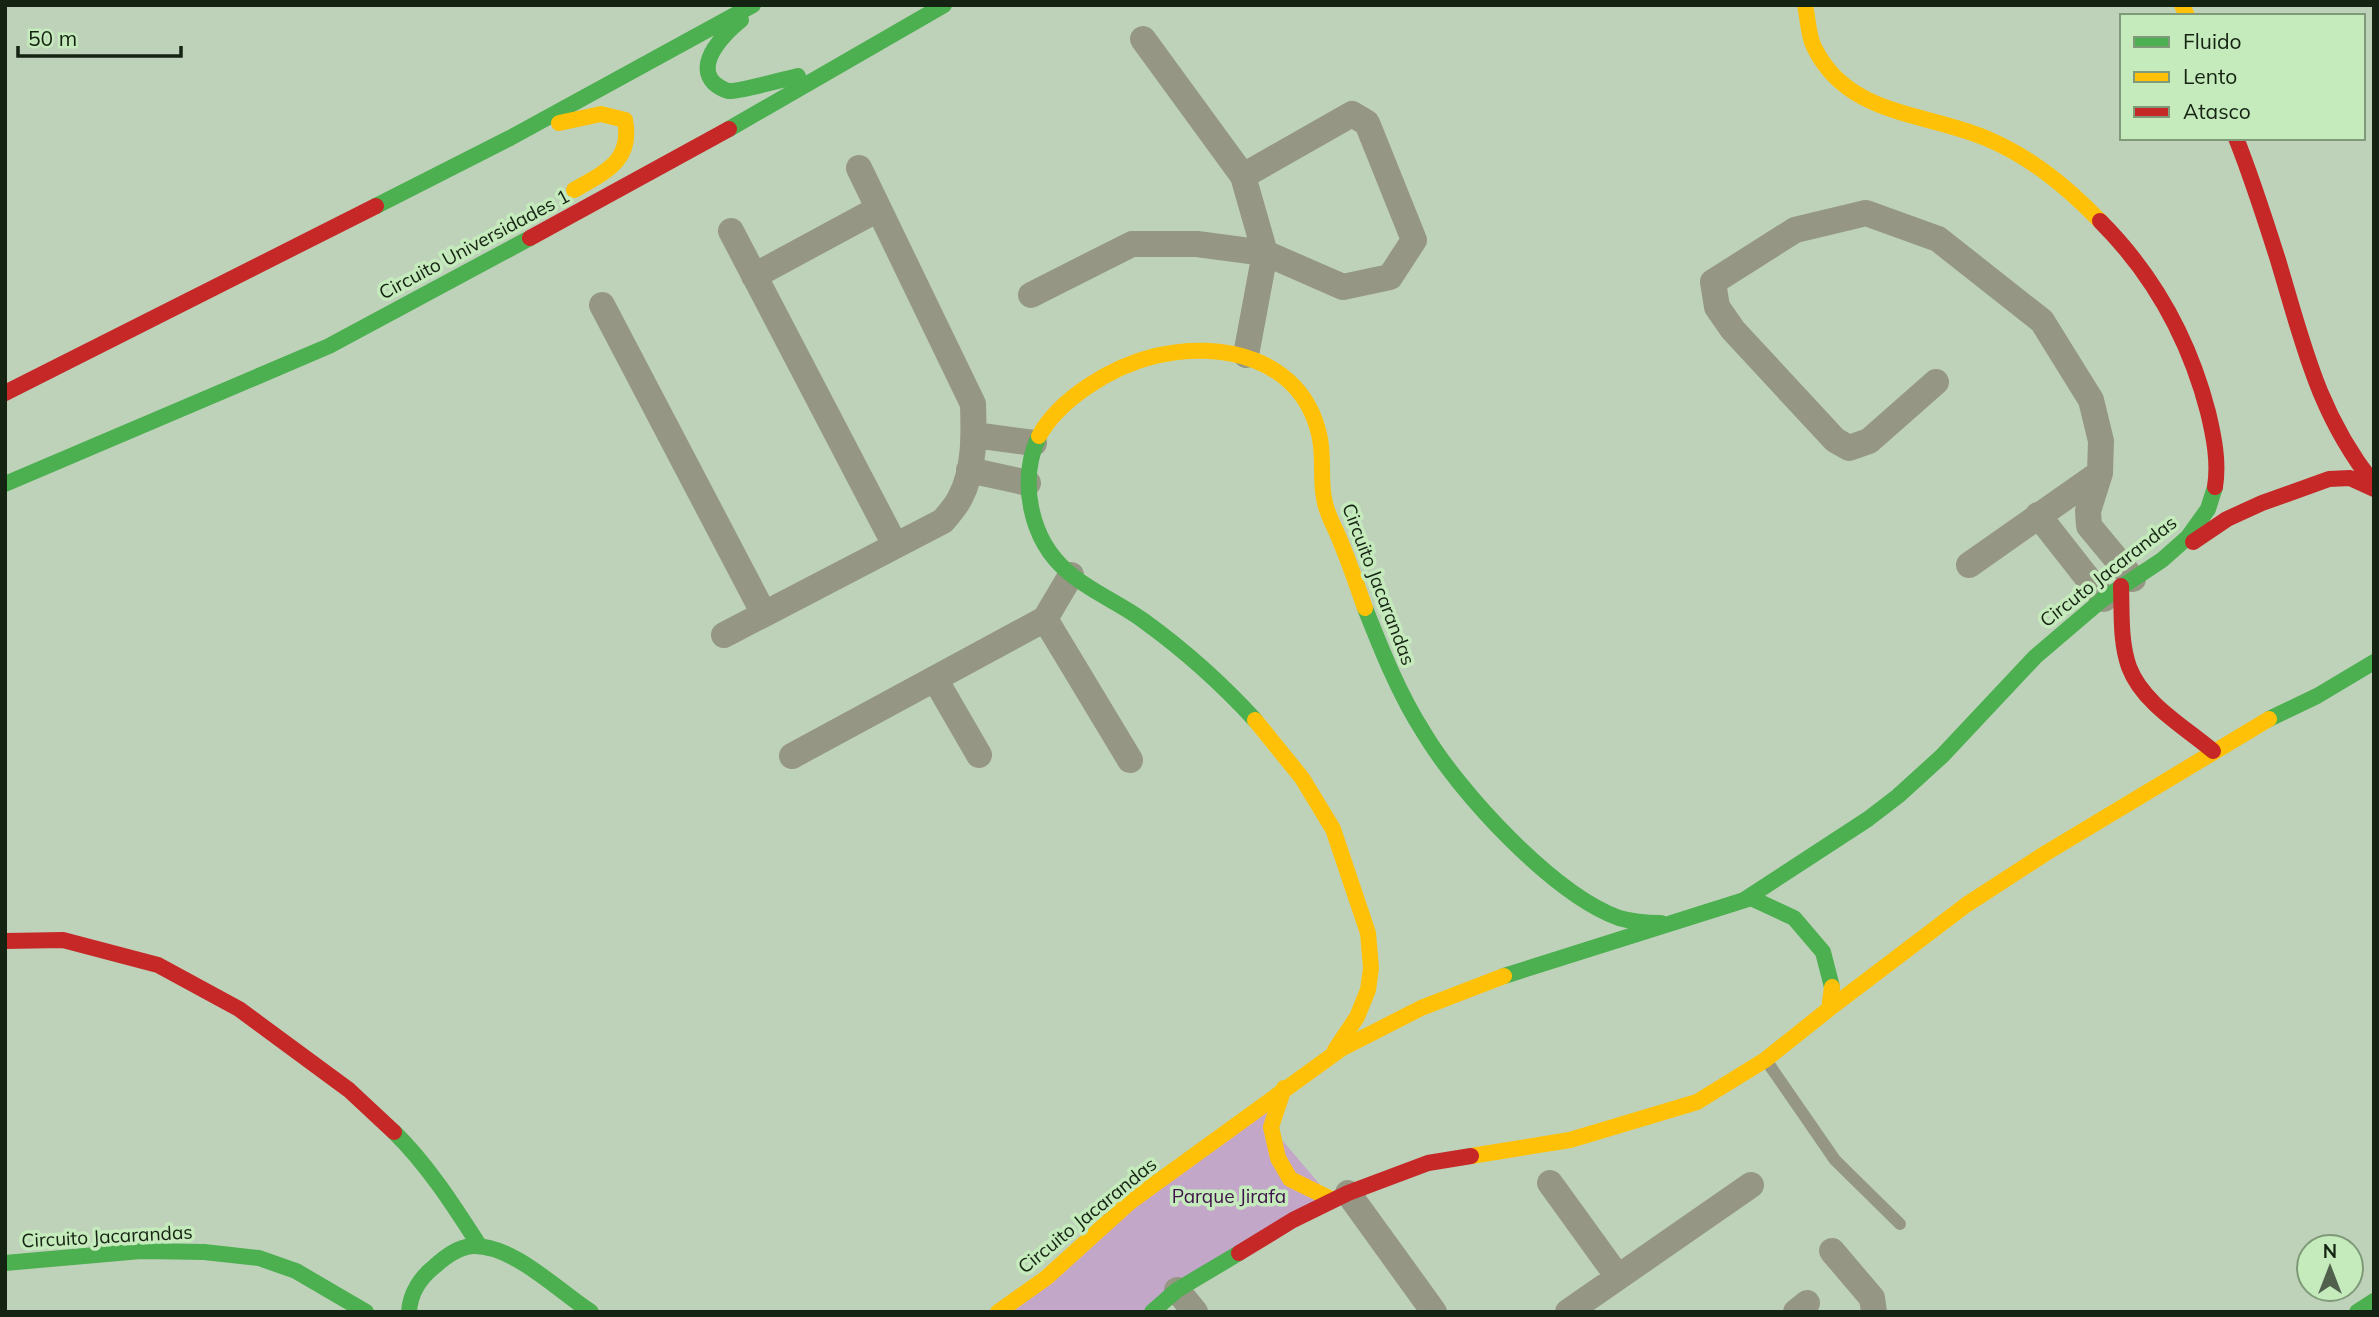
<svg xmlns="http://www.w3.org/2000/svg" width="2379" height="1317" font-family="Mulish,sans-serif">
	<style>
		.green { fill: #c2a7c9 }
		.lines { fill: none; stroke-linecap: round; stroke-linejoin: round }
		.lane { stroke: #959684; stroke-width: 12 }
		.street { stroke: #959684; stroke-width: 26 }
		.fast { stroke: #4caf50; stroke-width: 16 }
		.slow { stroke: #ffc107; stroke-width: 16 }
		.jam { stroke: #c62828; stroke-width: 16 }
		.labels { text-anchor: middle; stroke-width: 7; stroke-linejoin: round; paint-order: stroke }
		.street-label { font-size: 19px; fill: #152312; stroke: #c5eabc }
		.park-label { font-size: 19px; fill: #3f104a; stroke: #c5eabc }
	</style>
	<rect width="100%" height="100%" fill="#bed2ba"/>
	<path class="green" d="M1284,1088L1271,1127L1333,1200L1151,1312H998Z"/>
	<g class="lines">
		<path class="lane" d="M1768,1063L1835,1160L1900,1224"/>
		<path class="street" d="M1143,39L1243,176L1265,253L1246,355
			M731,231L895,545
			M754,276L878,209
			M1031,295L1132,244H1197L1265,253L1343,287L1390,277L1414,240L1367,123L1352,114L1243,176
			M602,305L764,614
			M1936,382L1869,441L1849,448L1835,440L1733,330L1717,307L1713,282L1795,230L1866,213L1938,239L2042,321L2091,400L2101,441L2100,473L2088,511L2089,526L2133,579
			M974,435L1034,443
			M969,470L1028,483
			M2038,515L2104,599
			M1969,565L2100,473
			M1045,619L1130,760
			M724,635L943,521C949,514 956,506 960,498C975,470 974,434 973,404L859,168
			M935,679L979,755
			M792,756L1045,619L1071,575
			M1550,1183L1618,1277
			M1348,1193L1434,1312
			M1832,1251L1872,1298L1874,1312
			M1177,1290L1195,1312
			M1568,1312L1751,1185
			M1796,1312L1807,1303"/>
		<path class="fast" d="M741,20C726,32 694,63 714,83C717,86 724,90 728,91C738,92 785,79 798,76
			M729,129L944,5
			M376,206L510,138L753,5
			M1039,436C1018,481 1030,540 1068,572C1091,592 1120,603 1144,621C1184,650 1222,684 1255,720
			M5,484L329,346L530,238
			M1365,608C1382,651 1399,694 1424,733C1460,793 1553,894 1619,918C1633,922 1647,923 1661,923
			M2269,719L2317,696L2374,662
			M1744,900L1868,819L1898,796L1942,756L2035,657L2103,599L2162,560L2188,537L2208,509L2215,487
			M1504,976L1751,898L1794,918L1823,952L1832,987
			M394,1132C427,1164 454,1206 479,1245
			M5,1263L141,1251L204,1252L259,1258L296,1271L366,1312
			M409,1312C410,1293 421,1277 435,1266C446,1256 458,1247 473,1246C514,1245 558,1291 591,1312
			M1152,1312L1177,1290L1239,1253
			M2357,1312L2374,1301"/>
		<path class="slow" d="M1805,5C1808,18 1808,35 1814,47C1848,117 1926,112 1988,139C2032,158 2067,187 2100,221
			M2182,5L2187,16
			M559,123L601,114L625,120C633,161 605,172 574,190
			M1039,436C1060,398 1113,366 1155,356C1221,340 1301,358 1319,434C1325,457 1319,480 1325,503C1328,517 1336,529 1341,543C1350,564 1357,586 1365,608
			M1255,720L1302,778L1333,829L1368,933L1371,968L1368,990L1357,1017L1335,1050
			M1829,1009L1966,905L2046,853L2269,719
			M1284,1088L1271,1127L1278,1158L1290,1179L1333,1200
			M1471,1156L1570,1140L1697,1102L1765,1060L1829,1009L1832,987
			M998,1312L1046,1278L1130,1202L1341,1049L1421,1008L1504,976"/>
		<path class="jam" d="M2236,138C2252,178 2265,219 2278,260C2303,343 2318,414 2374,484
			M2100,221C2154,275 2189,339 2208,412C2214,437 2219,462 2215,487
			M530,238L729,129
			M5,393L376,206
			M2193,542L2227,519L2262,503L2329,479L2350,478L2374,489
			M2121,586C2122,612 2120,642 2129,667C2143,704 2185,727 2213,751
			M5,941L63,940L158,965L239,1009L349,1090L394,1132
			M1239,1253L1293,1220L1348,1193L1428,1163L1471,1156"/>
	</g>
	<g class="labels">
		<g class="street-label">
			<text transform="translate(474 244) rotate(-28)" y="7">Circuito Universidades 1</text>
			<text transform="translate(2108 571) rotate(-38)" y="7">Circuto Jacarandas</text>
			<text transform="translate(1379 584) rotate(69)" y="7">Circuito Jacarandas</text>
			<text transform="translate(1087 1215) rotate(-39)" y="7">Circuito Jacarandas</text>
			<text transform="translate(107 1236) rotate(-3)" y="7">Circuito Jacarandas</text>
		</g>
		<g class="park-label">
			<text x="1229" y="1203">Parque Jirafa</text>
		</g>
	</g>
	<rect width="2379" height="1317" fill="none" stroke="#152312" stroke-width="14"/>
	<rect x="2120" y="14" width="245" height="126" fill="#c5eabc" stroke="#7f9a78" stroke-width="2"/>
	<rect x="2134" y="37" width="35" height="10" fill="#4caf50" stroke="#7f9a78" stroke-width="2"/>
	<text x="2183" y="49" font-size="21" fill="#152312">Fluido</text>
	<rect x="2134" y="72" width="35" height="10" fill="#ffc107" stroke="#7f9a78" stroke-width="2"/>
	<text x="2183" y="84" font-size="21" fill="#152312">Lento</text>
	<rect x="2134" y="107" width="35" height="10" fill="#c62828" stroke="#7f9a78" stroke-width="2"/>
	<text x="2183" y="119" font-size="21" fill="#152312">Atasco</text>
	<g transform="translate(2330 1268)"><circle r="33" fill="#c5eabc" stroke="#7f9a78" stroke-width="2"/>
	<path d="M0-5L12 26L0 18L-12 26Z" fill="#50604d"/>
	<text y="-10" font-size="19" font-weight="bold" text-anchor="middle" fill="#152312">N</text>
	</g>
	<path d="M18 46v10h163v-10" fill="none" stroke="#152312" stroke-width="3.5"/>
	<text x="28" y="46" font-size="21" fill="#152312" stroke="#c5eabc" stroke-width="5" paint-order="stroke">50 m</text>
</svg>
